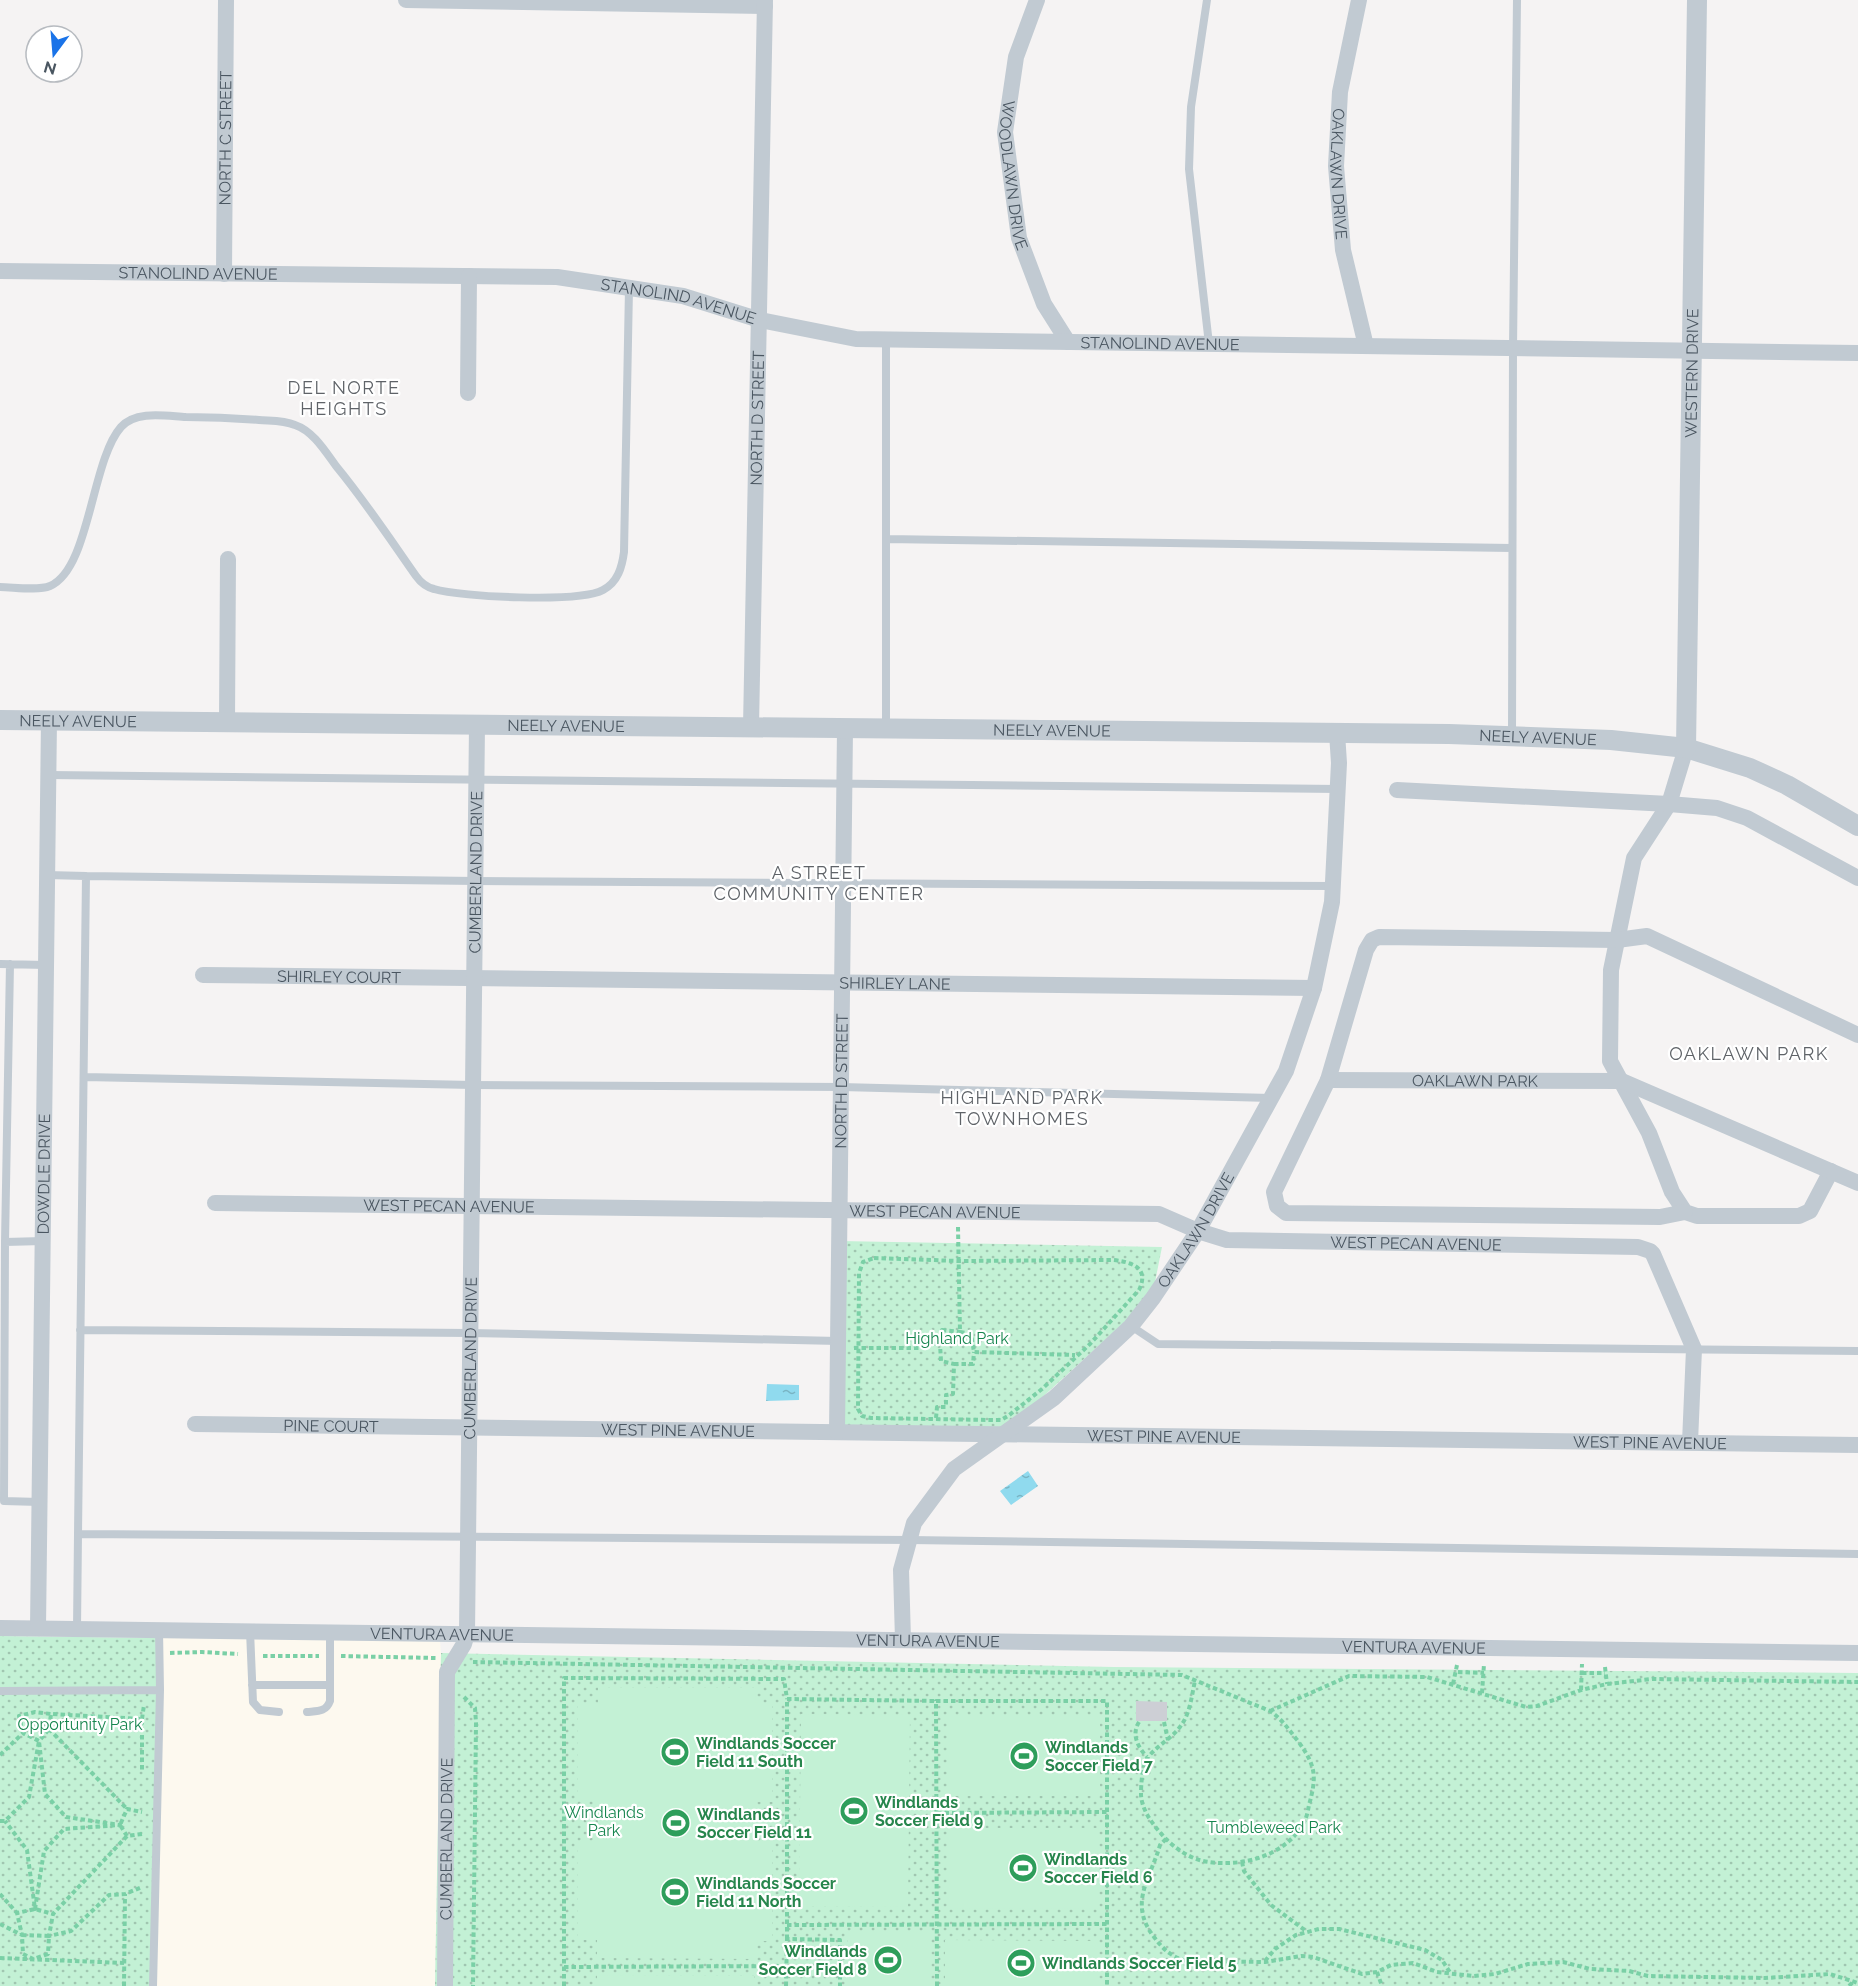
<svg xmlns="http://www.w3.org/2000/svg" width="1858" height="1986" font-family="Raleway,sans-serif">
	<style>
		.commercial { fill: #fdf9ef }
		.park { fill: url(#park-dots) }
		.pitch { fill: #c3f1d5 }
		.water { fill: url(#water-ripples) }
		.building { fill: #cdcfd5 }
		.lines { fill: none; stroke-linecap: round; stroke-linejoin: round }
		.path { stroke: #7ad0a6; stroke-width: 4; stroke-dasharray: 4.5 3; stroke-linecap: butt }
		.service { stroke: #c1cad2; stroke-width: 8 }
		.minor { stroke: #c1cad2; stroke-width: 16 }
		.tertiary { stroke: #c1cad2; stroke-width: 20 }
		.labels { text-anchor: middle; stroke-width: 4.5; stroke-linejoin: round; paint-order: stroke }
		.street-label { font-size: 16px; fill: #4a5661; stroke: #fff }
		.park-label { font-size: 16px; fill: #17864f; stroke: #fff }
		.leisure-label { font-size: 16px; font-weight: bold; fill: #27864d; stroke: #fff; text-anchor: start }
		.neighbourhood-label { font-size: 18px; letter-spacing: 1.5px; fill: #5f6368; stroke: #fff }
	</style>
	<defs>
		<pattern id="park-dots" width="8" height="8" patternUnits="userSpaceOnUse" patternTransform="scale(1.5)"><rect width="8" height="8" fill="#c3f1d5"/><path d="M2 2h.1M6 6h.1" fill="none" stroke="#a0c6b0" stroke-width="1.8" stroke-linecap="round"/></pattern>
		<pattern id="water-ripples" width="26" height="14" patternUnits="userSpaceOnUse" patternTransform="scale(1.5)"><rect width="26" height="14" fill="#90daee"/><path d="M2 4q2-2 4 0t4 0M15 11q2-2 4 0t4 0" fill="none" stroke="#78b4c4"/></pattern>
	</defs>
	<rect width="100%" height="100%" fill="#f5f3f3"/>
	<path class="commercial" d="M161,1638L440,1641L441,1653L435,1986H156Z"/>
	<path class="park" d="M839,1241L1162,1247L1152,1297L1002,1434L837,1431Z
		M0,1636L161,1638L156,1986H0Z
		M441,1653L1114,1667L1858,1673V1986H435Z"/>
	<path class="pitch" d="M598,1688H755L756,1704H772V1802H755V1843H772V1941H755V1959L597,1958V1940H578V1842H598V1801L578,1800V1703H598Z
		M801,1714L910,1715L908,1907L799,1906Z
		M948,1716H1100V1796H948Z
		M947,1828H1098V1909L947,1908Z
		M848,1933H929V1986H848Z
		M945,1940L1097,1941V1986H945Z
		M597,1975L754,1976V1986H597Z"/>
	<path class="water" d="M767,1384L799,1385V1400L766,1401Z
		M1028,1471L1038,1486L1011,1505L1000,1491Z"/>
	<path class="building" d="M1136,1701L1167,1702V1721H1136Z"/>
	<g class="lines">
		<path class="path" d="M958,1227L960,1332L971,1334L974,1352L1075,1355
			M874,1258L959,1261L1113,1260C1131,1262 1150,1267 1139,1290L1090,1344L1042,1389L1008,1416L1001,1420H993L871,1418L862,1416L858,1409L859,1273L863,1262Z
			M854,1348H920V1343L940,1344L942,1330L960,1332
			M954,1364H973L974,1352
			M936,1418L937,1407H946V1395L953,1394L954,1364L941,1361L940,1344
			M170,1653L202,1652L238,1654
			M263,1656H319
			M341,1656L436,1658
			M473,1662L1182,1675L1270,1711C1282,1719 1289,1730 1298,1741C1316,1766 1317,1776 1309,1805C1308,1810 1307,1817 1304,1822C1287,1855 1244,1867 1209,1862C1192,1860 1177,1850 1165,1838C1155,1827 1142,1812 1141,1795C1141,1784 1142,1764 1149,1756C1159,1744 1174,1737 1182,1724C1190,1713 1192,1694 1195,1681
			M1605,1667L1607,1684
			M1458,1672L1484,1673
			M1582,1673H1605
			M1453,1684L1457,1665
			M1581,1690L1582,1664
			M1482,1693L1484,1664
			M464,1697L475,1708L476,1723L473,1986
			M1270,1711L1349,1676L1427,1677L1526,1707L1537,1706L1581,1690L1607,1684L1652,1679L1858,1682
			M142,1719L144,1705
			M1139,1722C1131,1735 1138,1747 1147,1757
			M1164,1722L1168,1740
			M49,1729L127,1809
			M23,1733L19,1716L35,1712L51,1714
			M0,1755L23,1733L39,1741L49,1729L51,1714L142,1719V1772
			M937,1813L1107,1812
			M0,1821H5L29,1797L39,1741L45,1794L66,1817L120,1825L64,1829L44,1851L35,1909L27,1850L5,1821
			M142,1834L127,1836L120,1825L127,1809L142,1812
			M127,1836L53,1914L49,1936L71,1931L109,1895L125,1894L142,1887
			M1166,1839L1160,1845C1150,1880 1128,1903 1154,1937C1163,1949 1171,1957 1187,1961L1265,1962L1301,1956L1313,1957L1362,1974L1377,1972L1391,1965L1413,1963L1437,1972L1473,1976L1495,1974L1528,1964L1563,1962L1590,1969L1629,1971L1648,1976L1765,1978L1830,1974L1858,1983
			M1242,1862L1244,1871L1271,1905L1306,1931
			M0,1894L17,1913
			M0,1924L22,1935L17,1913L35,1909L53,1914
			M787,1925L1107,1924
			M22,1935L49,1936L48,1954L33,1959L23,1954Z
			M787,1939V1699L936,1701
			M0,1958L124,1963
			M1265,1961L1275,1949L1296,1935L1319,1929H1339L1425,1950L1442,1960L1451,1974
			M564,1967L786,1966
			M1377,1972L1382,1986
			M124,1986L125,1894
			M564,1986V1678L784,1679L787,1699
			M786,1986L787,1939L840,1940V1986
			M937,1986L936,1701H1107V1986
			M1849,1986L1853,1982"/>
		<path class="service" d="M1207,0L1191,107L1189,169L1209,344
			M886,340V728
			M886,539L1512,548
			M0,587C13,587 38,591 50,586C90,569 91,461 121,427C136,410 166,416 186,417C210,417 234,418 259,420C270,421 283,420 295,425C313,431 325,451 336,466C365,501 390,539 416,576C421,583 426,587 434,589C461,597 579,603 603,590C618,582 622,567 624,552L629,288
			M1512,736L1513,348L1517,0
			M49,775L1338,789
			M47,875L86,876L78,1534
			M86,876L476,881L1333,886
			M0,964L46,965
			M84,1077L473,1085L841,1087L1271,1098
			M5,1242L10,964
			M1131,1326L1158,1344L1858,1351
			M80,1330L470,1333L838,1341
			M39,1502L4,1501L5,1242L43,1241
			M77,1629L78,1534L910,1540L1858,1554
			M250,1631L253,1702L260,1710L279,1712
			M252,1685H330
			M0,1691L160,1690L159,1630
			M307,1712C318,1711 326,1712 330,1701V1632
			M153,1986L160,1690"/>
		<g class="minor">
			<path d="M406,0L765,6"/>
			<path id="s1" d="M1037,0L1016,57L1005,132L1019,238L1044,304L1068,342"/>
			<path id="s2" d="M1359,0L1340,92L1336,166L1343,250L1366,346"/>
			<path id="s3" d="M0,271L557,277L683,296L760,320L856,339L1858,353"/>
			<path id="s4" d="M224,274L226,0"/>
			<path d="M468,393L469,276"/>
			<path d="M227,721L228,559"/>
			<path id="s5" d="M751,727L765,0"/>
			<path d="M1686,748L1669,804L1634,858L1611,970L1610,1061L1649,1133L1672,1192L1685,1212L1697,1216H1799L1810,1211L1831,1171"/>
			<path d="M1397,790L1669,804L1717,808L1747,818L1858,878"/>
			<path id="s6" d="M203,975L1314,988"/>
			<path id="s7" d="M1328,1080L1622,1081L1858,1183"/>
			<path id="s8" d="M215,1203L1159,1214L1198,1231L1227,1240L1638,1247L1650,1251L1653,1254L1694,1349L1690,1442"/>
			<path d="M1685,1212L1660,1217L1286,1213L1277,1206L1274,1192L1328,1080L1366,950L1372,940L1379,937L1617,940L1647,936L1858,1035"/>
			<path id="s9" d="M195,1424L1858,1445"/>
			<path id="s10" d="M837,1432L845,729"/>
			<path id="s11" d="M0,1628L1858,1653"/>
			<path id="s12" d="M38,1628L49,720"/>
			<path id="s13" d="M903,1640L901,1570L914,1523L954,1469L1054,1398L1131,1326L1153,1298L1198,1231L1286,1071L1314,988L1332,902L1339,763L1337,733"/>
			<path id="s14" d="M445,1986L447,1672L464,1644L467,1634L477,725"/>
		</g>
		<g class="tertiary">
			<path id="s15" d="M0,720L1449,734L1611,740L1686,748L1750,768L1787,785L1858,826"/>
			<path id="s16" d="M1686,748L1697,0"/>
		</g>
	</g>
	<defs>
		<g id="stadium-disc" transform="scale(1.5)"><circle r="9.5" fill="#2e9e5b" stroke="#fff"/><path d="M0-5a6.5 5 0 1 0 0 10a6.5 5 0 1 0 0-10ZM-3.5-1.8h7v3.6h-7Z" fill="#fff"/></g>
	</defs>
	<g fill-rule="evenodd">
		<use href="#stadium-disc" x="675" y="1752"/>
		<use href="#stadium-disc" x="1024" y="1756"/>
		<use href="#stadium-disc" x="854" y="1811"/>
		<use href="#stadium-disc" x="676" y="1823"/>
		<use href="#stadium-disc" x="1023" y="1868"/>
		<use href="#stadium-disc" x="675" y="1892"/>
		<use href="#stadium-disc" x="888" y="1960"/>
		<use href="#stadium-disc" x="1021" y="1963"/>
	</g>
	<g class="labels">
		<g class="street-label">
			<text dy="6" stroke="none"><textPath href="#s4" startOffset="136">NORTH C STREET</textPath></text>
			<text dy="6" stroke="none"><textPath href="#s2" startOffset="176">OAKLAWN DRIVE</textPath></text>
			<text dy="6" stroke="none"><textPath href="#s1" startOffset="180">WOODLAWN DRIVE</textPath></text>
			<text dy="6" stroke="none"><textPath href="#s3" startOffset="198">STANOLIND AVENUE</textPath></text>
			<text dy="6" stroke="none"><textPath href="#s3" startOffset="681">STANOLIND AVENUE</textPath></text>
			<text dy="6" stroke="none"><textPath href="#s3" startOffset="1167">STANOLIND AVENUE</textPath></text>
			<text dy="6" stroke="none"><textPath href="#s16" startOffset="375">WESTERN DRIVE</textPath></text>
			<text dy="6" stroke="none"><textPath href="#s5" startOffset="309">NORTH D STREET</textPath></text>
			<text dy="6" stroke="none"><textPath href="#s15" startOffset="78">NEELY AVENUE</textPath></text>
			<text dy="6" stroke="none"><textPath href="#s15" startOffset="566">NEELY AVENUE</textPath></text>
			<text dy="6" stroke="none"><textPath href="#s15" startOffset="1052">NEELY AVENUE</textPath></text>
			<text dy="6" stroke="none"><textPath href="#s15" startOffset="1538">NEELY AVENUE</textPath></text>
			<text dy="6" stroke="none"><textPath href="#s14" startOffset="1119">CUMBERLAND DRIVE</textPath></text>
			<text dy="6" stroke="none"><textPath href="#s6" startOffset="136">SHIRLEY COURT</textPath></text>
			<text dy="6" stroke="none"><textPath href="#s6" startOffset="692">SHIRLEY LANE</textPath></text>
			<text dy="6" stroke="none"><textPath href="#s10" startOffset="351">NORTH D STREET</textPath></text>
			<text dy="6" stroke="none"><textPath href="#s7" startOffset="147">OAKLAWN PARK</textPath></text>
			<text dy="6" stroke="none"><textPath href="#s12" startOffset="454">DOWDLE DRIVE</textPath></text>
			<text dy="6" stroke="none"><textPath href="#s8" startOffset="234">WEST PECAN AVENUE</textPath></text>
			<text dy="6" stroke="none"><textPath href="#s8" startOffset="720">WEST PECAN AVENUE</textPath></text>
			<text dy="6" stroke="none"><textPath href="#s13" startOffset="530">OAKLAWN DRIVE</textPath></text>
			<text dy="6" stroke="none"><textPath href="#s8" startOffset="1206">WEST PECAN AVENUE</textPath></text>
			<text dy="6" stroke="none"><textPath href="#s14" startOffset="633">CUMBERLAND DRIVE</textPath></text>
			<text dy="6" stroke="none"><textPath href="#s9" startOffset="136">PINE COURT</textPath></text>
			<text dy="6" stroke="none"><textPath href="#s9" startOffset="483">WEST PINE AVENUE</textPath></text>
			<text dy="6" stroke="none"><textPath href="#s9" startOffset="969">WEST PINE AVENUE</textPath></text>
			<text dy="6" stroke="none"><textPath href="#s9" startOffset="1455">WEST PINE AVENUE</textPath></text>
			<text dy="6" stroke="none"><textPath href="#s11" startOffset="442">VENTURA AVENUE</textPath></text>
			<text dy="6" stroke="none"><textPath href="#s11" startOffset="928">VENTURA AVENUE</textPath></text>
			<text dy="6" stroke="none"><textPath href="#s11" startOffset="1414">VENTURA AVENUE</textPath></text>
			<text dy="6" stroke="none"><textPath href="#s14" startOffset="147">CUMBERLAND DRIVE</textPath></text>
		</g>
		<g class="park-label">
			<text x="957" y="1344">Highland Park</text>
			<text x="80" y="1730">Opportunity Park</text>
			<text x="604" y="1818">Windlands<tspan x="604" dy="18">Park</tspan></text>
			<text x="1274" y="1833">Tumbleweed Park</text>
		</g>
		<g class="leisure-label">
			<text x="696" y="1749">Windlands Soccer<tspan x="696" dy="18">Field 11 South</tspan></text>
			<text x="1045" y="1753">Windlands<tspan x="1045" dy="18">Soccer Field 7</tspan></text>
			<text x="875" y="1808">Windlands<tspan x="875" dy="18">Soccer Field 9</tspan></text>
			<text x="697" y="1820">Windlands<tspan x="697" dy="18">Soccer Field 11</tspan></text>
			<text x="1044" y="1865">Windlands<tspan x="1044" dy="18">Soccer Field 6</tspan></text>
			<text x="696" y="1889">Windlands Soccer<tspan x="696" dy="18">Field 11 North</tspan></text>
			<text x="867" y="1957" text-anchor="end">Windlands<tspan x="867" dy="18">Soccer Field 8</tspan></text>
			<text x="1042" y="1969">Windlands Soccer Field 5</text>
		</g>
		<g class="neighbourhood-label">
			<text x="344" y="394">DEL NORTE<tspan x="344" dy="21">HEIGHTS</tspan></text>
			<text x="819" y="879">A STREET<tspan x="819" dy="21">COMMUNITY CENTER</tspan></text>
			<text x="1749" y="1060">OAKLAWN PARK</text>
			<text x="1022" y="1104">HIGHLAND PARK<tspan x="1022" dy="21">TOWNHOMES</tspan></text>
		</g>
	</g>
	<g transform="translate(54 54) rotate(196)"><circle r="28" fill="#ffffff" stroke="#b7bbc0" stroke-width="1.5"/>
	<path d="M0-4.5L10 22L0 15L-10 22Z" fill="#1a73e8"/>
	<text y="-9" font-size="16" font-weight="bold" text-anchor="middle" fill="#4a5661">N</text>
	</g>
</svg>
